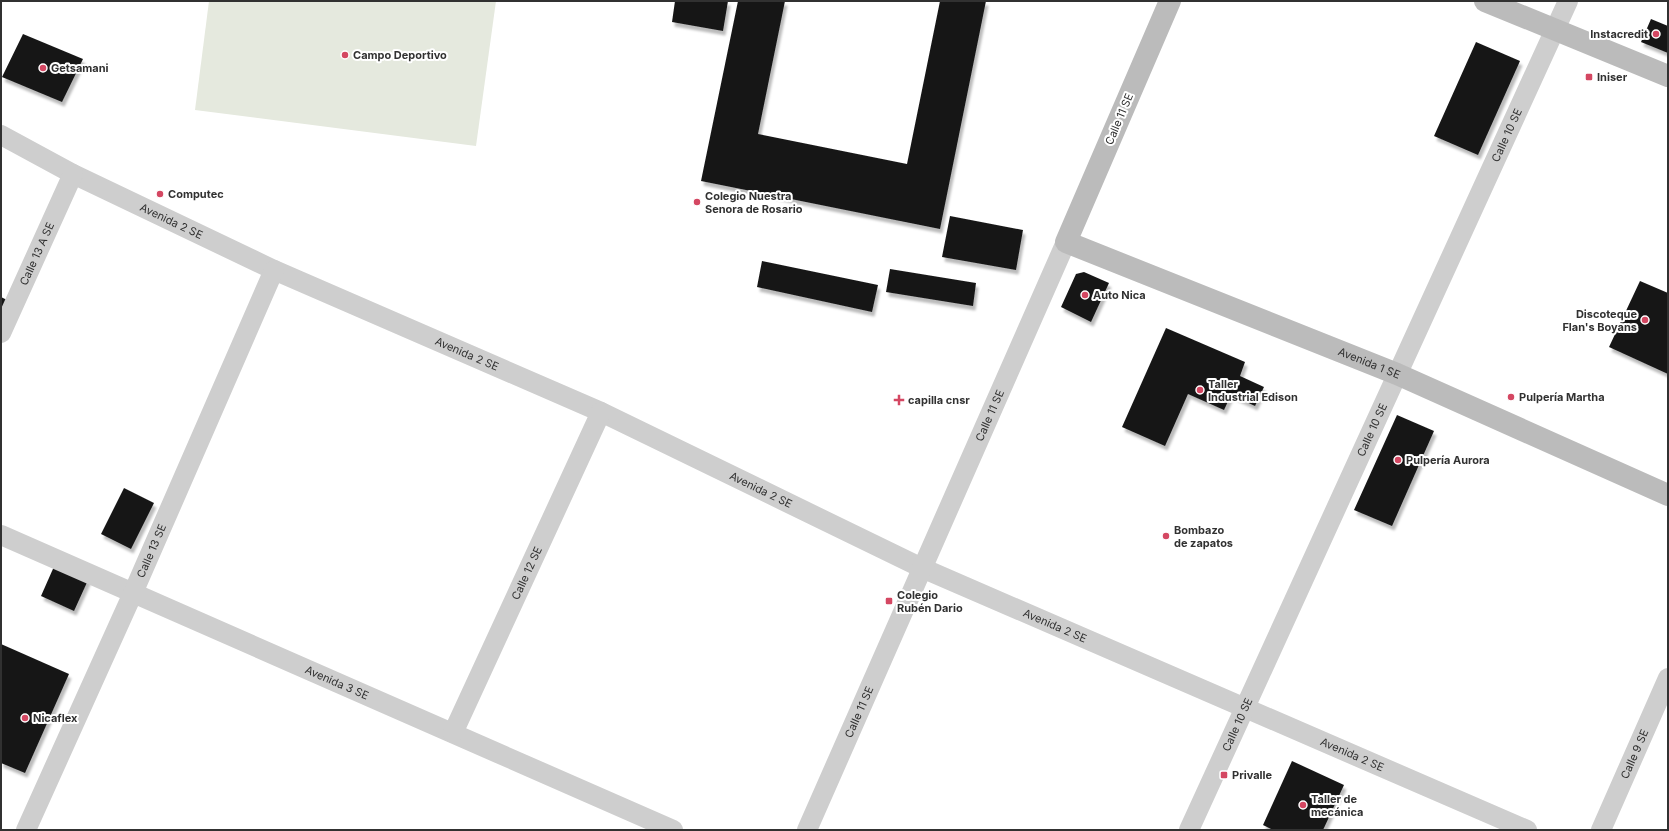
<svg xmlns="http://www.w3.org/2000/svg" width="1669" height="831" font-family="Inter,sans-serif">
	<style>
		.grass { fill: #e5e9de }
		.building { fill: #181818; filter: url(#shadow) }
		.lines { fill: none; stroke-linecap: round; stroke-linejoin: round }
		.street { stroke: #cecece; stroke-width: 20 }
		.secondary { stroke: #bbb; stroke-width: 22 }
		.poi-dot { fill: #d44762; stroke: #fff; stroke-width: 1.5 }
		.labels { text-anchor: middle; stroke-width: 4; stroke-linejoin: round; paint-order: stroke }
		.poi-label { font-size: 11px; font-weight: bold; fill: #313131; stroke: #fff; text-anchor: start }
		.street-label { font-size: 11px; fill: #313131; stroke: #fff }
	</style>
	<defs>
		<filter id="shadow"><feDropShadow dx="2.5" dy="4.5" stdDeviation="1" flood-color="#0004"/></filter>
	</defs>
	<rect width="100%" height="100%" fill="#fff"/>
	<path class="grass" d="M209,1H496L476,146L195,110Z"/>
	<path class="building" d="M675,1H728L723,31L672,22Z
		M738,1H785L758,134L907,164L940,1H986L940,229L701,181Z
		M1651,19L1668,26V53L1641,42Z
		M23,34L83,59L62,102L2,77Z
		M1476,42L1520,61L1478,155L1434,136Z
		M950,216L1023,230L1016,270L942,257Z
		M762,261L878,285L872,312L757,287Z
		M890,269L976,283L973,306L886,292Z
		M1084,272L1109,283L1091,322L1061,307L1076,274Z
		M1640,281L1668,293V374L1609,347Z
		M1,297L11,302L1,325Z
		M1166,328L1245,362L1240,376L1264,387L1255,406L1231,395L1224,410L1188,394L1165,446L1122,427Z
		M1397,415L1434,431L1392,526L1354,510Z
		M124,488L154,503L131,549L101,534Z
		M56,562L89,578L74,611L41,596Z
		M1,644L69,674L25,773L1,763Z
		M1292,761L1344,785L1323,830H1273L1263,825Z"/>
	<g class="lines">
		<g class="street">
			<path id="s1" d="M1,135L73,174L274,270L601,412L922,568L1527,830"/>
			<path id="s2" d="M1,333L73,174"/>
			<path id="s3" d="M1,535L673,830"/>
			<path id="s4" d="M453,733L601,412"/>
			<path id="s5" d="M26,830L133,593L274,270"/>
			<path id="s6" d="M807,830L1066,242"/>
			<path id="s7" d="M1189,830L1568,1"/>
			<path id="s8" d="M1601,830L1668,678"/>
		</g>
		<g class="secondary">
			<path id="s9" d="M1170,1L1066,242L1397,374L1668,495"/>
			<path d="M1485,1L1668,76"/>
		</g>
	</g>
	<g class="poi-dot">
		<circle cx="1656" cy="34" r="4"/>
		<circle cx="345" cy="55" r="4"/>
		<circle cx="43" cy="68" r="4"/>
		<rect x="1585" y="73" width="8" height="8" rx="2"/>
		<circle cx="160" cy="194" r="4"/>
		<circle cx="697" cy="202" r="4"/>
		<circle cx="1085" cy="295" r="4"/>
		<circle cx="1645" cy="320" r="4"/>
		<circle cx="1200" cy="390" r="4"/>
		<circle cx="1511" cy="397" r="4"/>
		<path d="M897 394h4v4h4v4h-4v4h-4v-4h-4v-4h4z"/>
		<circle cx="1398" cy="460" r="4"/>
		<circle cx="1166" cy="536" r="4"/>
		<rect x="885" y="597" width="8" height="8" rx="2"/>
		<circle cx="25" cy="718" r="4"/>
		<rect x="1220" y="771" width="8" height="8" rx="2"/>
		<circle cx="1303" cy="805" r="4"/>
	</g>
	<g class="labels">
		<g class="poi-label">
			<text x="1648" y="38" text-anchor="end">Instacredit</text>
			<text x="353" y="59">Campo Deportivo</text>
			<text x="51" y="72">Getsamani</text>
			<text x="1597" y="81">Iniser</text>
			<text x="168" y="198">Computec</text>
			<text x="705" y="200">Colegio Nuestra<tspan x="705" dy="13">Senora de Rosario</tspan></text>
			<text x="1093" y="299">Auto Nica</text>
			<text x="1637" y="318" text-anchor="end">Discoteque<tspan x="1637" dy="13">Flan's Boyans</tspan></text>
			<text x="1208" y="388">Taller<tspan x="1208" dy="13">Industrial Edison</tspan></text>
			<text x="1519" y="401">Pulpería Martha</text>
			<text x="908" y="404">capilla cnsr</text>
			<text x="1406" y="464">Pulpería Aurora</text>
			<text x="1174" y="534">Bombazo<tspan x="1174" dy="13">de zapatos</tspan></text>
			<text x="897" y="599">Colegio<tspan x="897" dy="13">Rubén Dario</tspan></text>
			<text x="33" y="722">Nicaflex</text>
			<text x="1232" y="779">Privalle</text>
			<text x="1311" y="803">Taller de<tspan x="1311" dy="13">mecánica</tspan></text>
		</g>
		<g class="street-label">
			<text transform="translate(1119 119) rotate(-67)" y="4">Calle 11 SE</text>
			<text dy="4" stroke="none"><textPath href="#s7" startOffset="764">Calle 10 SE</textPath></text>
			<text dy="4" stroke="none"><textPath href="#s1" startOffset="191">Avenida 2 SE</textPath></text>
			<text dy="4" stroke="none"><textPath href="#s2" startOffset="87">Calle 13 A SE</textPath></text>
			<text dy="4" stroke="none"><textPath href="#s1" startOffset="515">Avenida 2 SE</textPath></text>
			<text dy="4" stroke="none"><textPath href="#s9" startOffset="589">Avenida 1 SE</textPath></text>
			<text dy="4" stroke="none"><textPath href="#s6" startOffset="453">Calle 11 SE</textPath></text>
			<text dy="4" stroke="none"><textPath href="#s7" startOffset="440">Calle 10 SE</textPath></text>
			<text dy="4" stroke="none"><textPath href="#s1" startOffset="839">Avenida 2 SE</textPath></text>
			<text dy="4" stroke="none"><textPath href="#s5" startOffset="306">Calle 13 SE</textPath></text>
			<text dy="4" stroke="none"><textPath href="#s4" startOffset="176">Calle 12 SE</textPath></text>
			<text dy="4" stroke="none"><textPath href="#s1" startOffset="1163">Avenida 2 SE</textPath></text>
			<text dy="4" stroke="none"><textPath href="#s3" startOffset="367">Avenida 3 SE</textPath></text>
			<text dy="4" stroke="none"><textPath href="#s6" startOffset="129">Calle 11 SE</textPath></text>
			<text dy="4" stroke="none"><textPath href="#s7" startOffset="116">Calle 10 SE</textPath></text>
			<text dy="4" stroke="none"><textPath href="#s1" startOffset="1487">Avenida 2 SE</textPath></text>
			<text dy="4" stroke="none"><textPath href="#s8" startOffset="83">Calle 9 SE</textPath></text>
		</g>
	</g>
	<rect width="1669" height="831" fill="none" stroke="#313131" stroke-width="4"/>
</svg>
